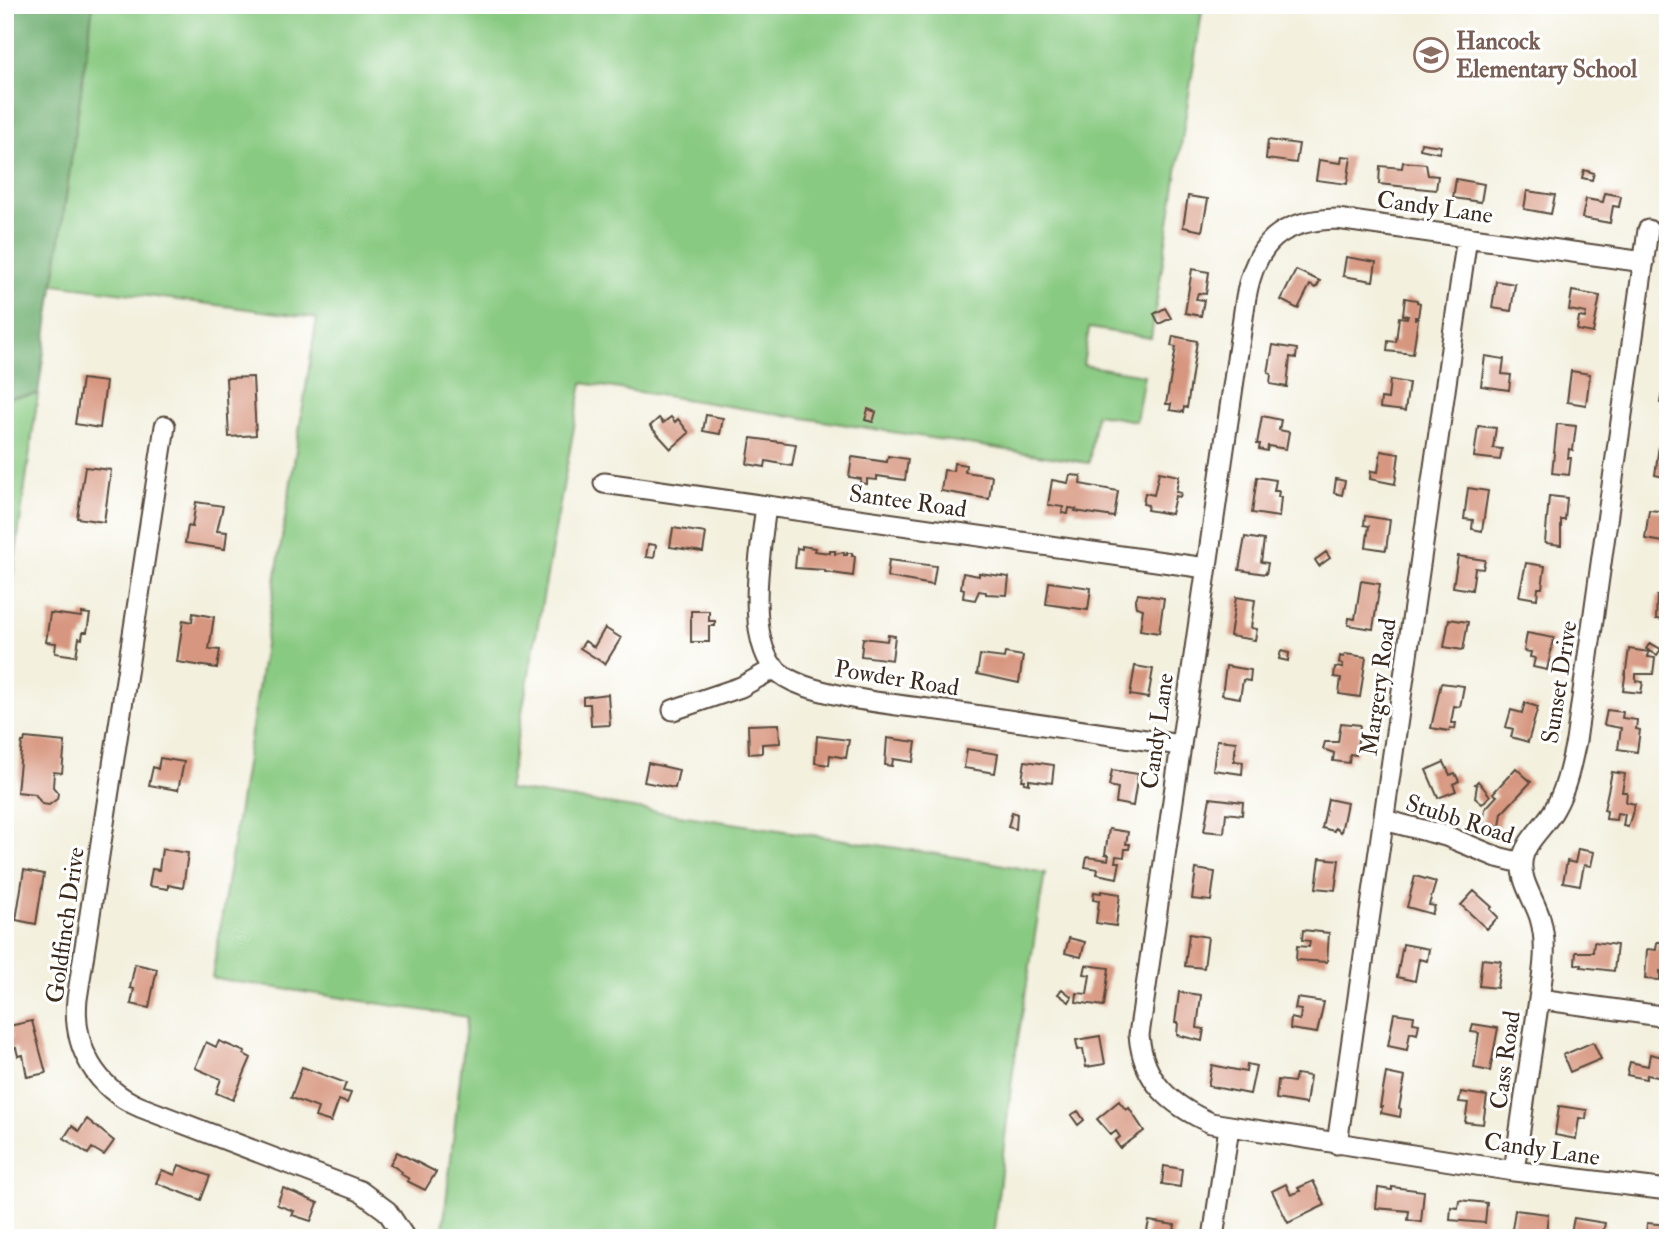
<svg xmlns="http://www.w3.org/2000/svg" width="1673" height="1243" font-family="'IM FELL Double Pica',serif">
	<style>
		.green { fill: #89ca82; stroke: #627a50; stroke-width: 2 }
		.forest { fill: #6eae70; stroke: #546c47; stroke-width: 2 }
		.building { fill: #d7967f }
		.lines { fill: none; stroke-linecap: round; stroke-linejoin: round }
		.minor-casing { stroke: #57483b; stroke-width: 23 }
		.minor { stroke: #fff; stroke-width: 19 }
		.labels { text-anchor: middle; stroke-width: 6; stroke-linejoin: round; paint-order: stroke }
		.education-label { font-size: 24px; font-weight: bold; fill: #785e54; stroke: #fff; text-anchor: start }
		.street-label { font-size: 24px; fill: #3b2a1e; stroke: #fff }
	</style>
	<rect width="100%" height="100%" fill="#fff"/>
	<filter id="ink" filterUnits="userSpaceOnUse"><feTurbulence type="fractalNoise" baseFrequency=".0143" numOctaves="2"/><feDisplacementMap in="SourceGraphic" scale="14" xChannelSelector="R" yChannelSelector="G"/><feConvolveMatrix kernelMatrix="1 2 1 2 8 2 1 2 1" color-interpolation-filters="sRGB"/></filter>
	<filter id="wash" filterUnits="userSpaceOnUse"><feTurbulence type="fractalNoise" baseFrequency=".00686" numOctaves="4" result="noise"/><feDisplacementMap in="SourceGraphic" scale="28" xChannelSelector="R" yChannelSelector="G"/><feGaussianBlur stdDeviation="1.57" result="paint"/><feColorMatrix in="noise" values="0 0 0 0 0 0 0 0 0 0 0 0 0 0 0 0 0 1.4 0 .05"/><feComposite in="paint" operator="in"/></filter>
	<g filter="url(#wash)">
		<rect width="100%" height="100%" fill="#f3f0de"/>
		<path class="green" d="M93,5H1203L1151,338L1089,328L1083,365L1144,375L1136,421L1096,414L1089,463L582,383L508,789L983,861L1045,873L1013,1070L993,1238H442L467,1017L212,978L317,318L54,284Z
			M38,394L5,629V398Z"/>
		<path class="forest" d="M5,5H93L38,394L5,398Z"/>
		<g id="blocks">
			<path class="building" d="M1268,140L1299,144L1296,163L1266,159Z
				M1421,143L1441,146L1439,153L1420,149Z
				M1342,156L1351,157L1347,184L1316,180L1319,160L1341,163Z
				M1403,162L1426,164L1428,175L1438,176L1436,190L1379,184L1380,166L1402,168Z
				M1584,170L1594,173L1592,180L1582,178Z
				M1456,179L1484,184L1481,202L1453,198Z
				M1527,191L1555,195L1551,214L1524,209Z
				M1605,193L1621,196L1619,207L1613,206L1610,223L1582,218L1586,199L1603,202Z
				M1188,196L1208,199L1202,231L1183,227Z
				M1346,257L1376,262L1373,281L1343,276Z
				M1192,269L1209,272L1206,294L1198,293L1196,299L1204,300L1201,316L1185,313Z
				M1296,270L1320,281L1316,288L1310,285L1298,309L1281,300Z
				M1496,281L1515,284L1511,311L1492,308Z
				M1572,291L1600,296L1593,333L1577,330L1579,317L1585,318L1586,313L1569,310Z
				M1405,298L1417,300V302L1420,303L1418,317H1415V319H1418L1413,354L1387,351L1388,341L1396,342L1399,317L1407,318L1408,316L1403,315Z
				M1165,308L1171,318L1159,324L1154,314Z
				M1173,336L1197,341L1187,408L1184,407L1183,412L1170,410L1171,404H1166L1176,347L1171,346Z
				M1273,345L1297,349L1296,358L1290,357L1287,387L1270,384L1271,374L1268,373Z
				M1485,356L1504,359L1502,374L1511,375L1509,390L1481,386Z
				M1666,369H1668V404L1660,403Z
				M1571,371L1590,374L1586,405L1567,402Z
				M253,377L256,435L229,437L226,378Z
				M82,379L106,382L100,428L75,424Z
				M1390,380L1409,383L1405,411L1380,408L1381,398L1388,399Z
				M868,409L876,412L873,422L865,420Z
				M706,415L723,418L720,434L703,431Z
				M1262,416L1281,420L1279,430L1289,432L1286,449L1268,446L1267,451L1259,449L1260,444H1257Z
				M671,417L675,422L678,419L689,433L671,449L650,426L659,418L663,423Z
				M1557,424L1576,426L1573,450L1569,449L1568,458H1571L1569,475L1552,473Z
				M1478,426L1496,428L1493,448L1502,449L1500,460L1474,457Z
				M751,438L796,444L792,466L766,461L765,467L747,464Z
				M1659,446L1668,447V478L1655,475Z
				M1381,451L1399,454L1395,484L1370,479L1371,471L1378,472Z
				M888,456L908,459L905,480L877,476V480L867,479V484L860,483L861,479L849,477L852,457L887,462Z
				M954,463L966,465L965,472L992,476L989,499L941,491L944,470L953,471Z
				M85,467L111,470L104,522L77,518Z
				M1159,472L1179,476L1176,492L1181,493L1180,497L1175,496L1171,514L1147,510L1148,505L1143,504L1145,493L1154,495Z
				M1070,475L1081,476L1080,484L1118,491L1114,517L1075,511L1076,509L1069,508L1068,514L1062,513L1063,507L1048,505L1052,480L1068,483Z
				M1257,477L1276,480L1274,491H1279L1278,497H1281L1279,517L1252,513Z
				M1336,479L1345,481L1342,495L1334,493Z
				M1468,488L1488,491L1482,531L1472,529L1473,520L1464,519Z
				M1549,496L1567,498L1565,520H1561V545L1545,543Z
				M196,502L223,506L217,531L227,532L225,549L185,543L188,526L192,527Z
				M1649,510L1668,512L1664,542L1645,539Z
				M1365,516L1390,520L1386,550L1366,547L1369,526L1364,525Z
				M673,528L706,533L703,552L670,547Z
				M1245,537L1264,540L1261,562L1268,563L1266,574L1239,570Z
				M648,544L656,545L654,558L646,557Z
				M802,546L815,548L814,551L830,553V551H835V554L844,552V555H847V553H852V556H855L853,576L825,572V570L795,568L797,548L802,549Z
				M1326,552L1330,558L1319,566L1315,560Z
				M1458,556L1485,560L1483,569L1475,568L1472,590L1453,587Z
				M889,560L936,566L933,585L887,577Z
				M1526,563L1545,566L1542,588H1538L1537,599L1519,596Z
				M963,573L979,576V573L1009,577L1007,595L986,594V592L979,591L975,600L963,598L964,589L961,588Z
				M1361,581L1380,584L1373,629L1348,625L1349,618L1355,619Z
				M1049,582L1091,588L1088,610L1046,604Z
				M1138,594L1164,598L1159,633L1140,630L1143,609L1136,607L1135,601Z
				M1657,596H1668V620L1656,619Z
				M1236,597L1255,600L1251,628L1257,629L1255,640L1230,636Z
				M691,611H709V621H715V626H709V642H691Z
				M50,613L81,617L82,613L90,614L87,632H83L82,639L79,638L76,656L55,653L56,643L46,642Z
				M193,613L214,617L209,649L220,650L217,668L177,662L183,620L192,622Z
				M1449,619L1468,622L1463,650L1444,647Z
				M605,628L621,638L605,664L580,648L585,641L594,647Z
				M1527,633L1554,638L1547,670L1533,667L1535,658L1530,657L1531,652L1524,651Z
				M888,635L895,636L892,660L861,656L863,638L887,641Z
				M1650,643L1661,649L1657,655L1646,649Z
				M1629,649L1649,652L1648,657L1655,658L1653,674H1636V681L1643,682L1641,693L1623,691Z
				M1281,651L1289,653L1288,661L1279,659Z
				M1005,653L1023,656L1019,683L977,674L980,655L1004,658Z
				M1345,654L1366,657L1360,697L1339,694L1341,678L1334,677L1335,667L1343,668V664L1339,663L1340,656L1344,657Z
				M1135,666L1153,669L1148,698L1130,695Z
				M1226,666L1251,670L1250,681L1243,680L1240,698L1222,695Z
				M1441,683L1464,686L1460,707L1454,706L1451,723H1456L1455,729L1450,728L1449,731L1431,728Z
				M608,694L610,725L591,726L590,704H583V697Z
				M1525,703L1538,707L1528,742L1511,737L1513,729L1506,727L1511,710L1522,713Z
				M1607,710L1623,712L1622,718L1637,720L1636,729L1640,730L1637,752L1618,749L1621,728L1604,725Z
				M1341,723L1360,725L1356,755L1350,754L1349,763L1333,761L1334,753L1323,749L1325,742H1338Z
				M779,724L780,743L762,744V753L749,754L748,725Z
				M817,736L849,740L846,758L830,755L829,765L815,763Z
				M25,738L65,742L62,773L54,772L53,787L58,793L57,799L49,805L42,804L35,794L17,792L22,742H24Z
				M887,738L916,742L913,762L893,759L892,766L885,765Z
				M1217,740L1236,742L1234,761L1243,762L1242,774L1213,770Z
				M967,749L998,754L995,773L964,768Z
				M160,758L184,762L178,790L149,785L153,767L158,769Z
				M1025,761L1054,765L1052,783L1029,780V784L1024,783L1025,780H1022Z
				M1444,762L1450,775L1455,773L1459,781L1453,784L1456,791L1438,798L1426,770Z
				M648,763L679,770L675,788L644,782Z
				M1516,768L1531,782L1502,813L1500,827L1483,825L1485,809L1497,796L1493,793Z
				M1112,770L1138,774L1133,806L1116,803L1118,788L1109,786Z
				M1612,772L1625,774L1622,792H1627L1626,802L1635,804L1628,827L1623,826L1625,814L1617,813L1616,820L1606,819L1607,811L1604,810Z
				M1478,781L1490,796L1482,804L1475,798L1477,785L1475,784Z
				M1210,798L1243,802L1242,815L1226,813L1224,833L1204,831Z
				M1328,799L1347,803L1341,832L1335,828L1334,831L1322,828Z
				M1012,812L1017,814L1016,829L1008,827Z
				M1109,829L1128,832L1126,844H1130L1129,849H1125L1124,857L1116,856L1115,862H1120L1117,878L1097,874L1098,869L1085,867L1087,857L1108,860L1109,855L1105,854Z
				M162,849L188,853L183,888L168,885V889L149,886L152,869L159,870Z
				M1578,849L1594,852L1591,866L1584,865L1580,885L1563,882L1567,861L1575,863Z
				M1320,858L1339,860L1335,890L1316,888Z
				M1196,869L1215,872L1211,901L1192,899Z
				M24,870L44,874L36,924L16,920Z
				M1415,876L1436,882L1429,905L1435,906L1432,914L1407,907Z
				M1101,891L1120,894L1116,926L1096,923L1099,901L1093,900L1094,892L1101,893Z
				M1474,891L1492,907L1490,909L1498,917L1487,929L1461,905Z
				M1303,930L1329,933L1327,962L1296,960L1297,946L1309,947L1310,941L1302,940Z
				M1189,934L1208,937L1204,968L1185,966Z
				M1069,938L1085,942L1081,957L1065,953Z
				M1594,942L1617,945L1614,971L1581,967L1582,965L1575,964L1576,952H1593Z
				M1657,942H1668V971H1660V980L1645,979L1647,949L1656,950Z
				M1403,944L1429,949L1427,961L1419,959L1415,981L1397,977Z
				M1482,959L1501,961L1497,988L1479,986Z
				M135,964L157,969L149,1008L131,1004L134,989L130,988Z
				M1086,965L1109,968L1104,1006L1076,1002L1077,993L1087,994L1090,975L1084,974Z
				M1062,989L1072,997L1069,1002L1058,994Z
				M1179,992L1201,995L1197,1028L1204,1029L1202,1041L1177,1035L1178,1023H1175Z
				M1297,998L1324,1002L1317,1033L1290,1029L1291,1018L1300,1020L1301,1010L1295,1009Z
				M1394,1013L1414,1016L1413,1023L1419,1024L1417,1034L1410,1032L1407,1050L1388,1046Z
				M32,1021L46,1073L27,1077L23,1055L18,1056L16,1048L10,1049L8,1039L12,1038L9,1026Z
				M1473,1024L1498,1028L1490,1071L1474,1068L1479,1033L1471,1032Z
				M1100,1036L1105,1064L1086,1067L1083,1049L1078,1050L1076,1040Z
				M219,1041L245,1052L244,1054L251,1058L233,1100L216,1093L221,1079L195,1068L206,1042L216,1047Z
				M1593,1042L1601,1059L1570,1072L1563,1055Z
				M1650,1054L1668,1058V1079L1647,1075L1646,1079L1627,1075L1630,1062L1648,1066Z
				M1247,1064L1256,1066L1250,1094L1208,1086L1212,1065L1246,1072Z
				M302,1067L346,1083L343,1091L351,1093L347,1103L339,1100L331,1122L315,1117L318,1108L291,1098Z
				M1386,1073L1405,1077L1399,1108L1401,1109L1400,1117L1381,1113L1382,1107H1380Z
				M1296,1074L1310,1076L1306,1104L1276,1099L1278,1080L1294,1082Z
				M1461,1092L1487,1096L1483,1124L1465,1122L1468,1103L1459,1102Z
				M1119,1101L1126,1110L1129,1108L1144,1131L1120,1148L1115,1141L1120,1137L1116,1131L1111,1135L1097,1119Z
				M1559,1106L1587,1110L1586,1119L1579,1118L1576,1139L1555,1135Z
				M1078,1111L1084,1120L1078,1125L1071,1115Z
				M87,1119L114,1141L104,1155L92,1148L88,1154L64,1138L72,1126L79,1131Z
				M397,1152L436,1172L425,1190L407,1181L409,1179L401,1174L402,1172L390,1164Z
				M179,1165L210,1176L201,1200L156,1183L162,1170L175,1175Z
				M1164,1166L1182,1169L1180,1187L1162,1184Z
				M1313,1181L1325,1205L1288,1223L1272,1191L1286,1184L1291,1195L1300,1191L1298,1188Z
				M1392,1187L1424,1191L1421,1222L1408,1220L1409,1211L1376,1208L1378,1188L1392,1190Z
				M283,1188L318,1203L311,1221L292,1215L294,1211L277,1205Z
				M1459,1200L1487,1203L1485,1223L1450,1220L1451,1207L1458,1208Z
				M1515,1210L1548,1214L1546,1234L1521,1231L1520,1237L1511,1236Z
				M1574,1218L1605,1223L1602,1238H1570Z
				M1149,1221L1175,1225L1173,1238H1148L1146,1236Z
				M1647,1223L1668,1225V1238H1646Z"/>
		</g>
	</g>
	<g filter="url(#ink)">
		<use href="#blocks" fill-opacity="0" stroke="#57483b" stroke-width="2"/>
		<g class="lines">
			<g class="minor-casing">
				<path id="minor" d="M1648,230L1576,741C1571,763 1567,787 1555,808C1546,826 1524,841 1522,862C1520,881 1535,901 1540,918C1548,945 1543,972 1539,999L1668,1017
					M1644,262L1337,219C1281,220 1256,242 1246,297L1139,1035C1143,1082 1171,1105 1211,1123L1514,1171L1668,1190
					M165,426L77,999C72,1047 96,1088 140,1107L360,1191L387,1211L405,1238
					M604,483L1206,568
					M766,506C761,547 745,634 774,668C790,685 821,691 843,696C878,704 917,707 953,712C1029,723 1105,734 1180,745
					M673,710L741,687L775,668
					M1384,820L1446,836L1497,857L1522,863
					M1337,1144L1467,237
					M1514,1171L1539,999
					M1213,1238L1229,1127"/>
			</g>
			<use href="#minor" class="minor"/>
		</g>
	</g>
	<defs>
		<g id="school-ring" transform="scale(1.75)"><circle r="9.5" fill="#fff" stroke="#8d6e63" stroke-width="1.5"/><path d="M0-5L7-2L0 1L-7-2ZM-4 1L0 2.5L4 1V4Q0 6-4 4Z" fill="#8d6e63"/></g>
	</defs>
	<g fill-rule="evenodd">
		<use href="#school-ring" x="1431" y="55"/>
	</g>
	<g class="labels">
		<g class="education-label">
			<text x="1456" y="49">Hancock<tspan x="1456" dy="28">Elementary School</tspan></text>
		</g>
		<g class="street-label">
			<text transform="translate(1435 207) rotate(8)" y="8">Candy Lane</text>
			<text transform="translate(908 501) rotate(8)" y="8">Santee Road</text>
			<text transform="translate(897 678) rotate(9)" y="8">Powder Road</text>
			<text transform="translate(1559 682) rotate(-81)" y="8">Sunset Drive</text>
			<text transform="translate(1378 687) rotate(-82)" y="8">Margery Road</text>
			<text transform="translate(1157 731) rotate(-82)" y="8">Candy Lane</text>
			<text transform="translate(1460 819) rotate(18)" y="8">Stubb Road</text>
			<text transform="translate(65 925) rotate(-82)" y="8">Goldfinch Drive</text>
			<text transform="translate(1505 1060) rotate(-82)" y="8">Cass Road</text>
			<text transform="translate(1542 1149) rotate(8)" y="8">Candy Lane</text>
		</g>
	</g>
	<rect width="1673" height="1243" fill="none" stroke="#fff" stroke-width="28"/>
</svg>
